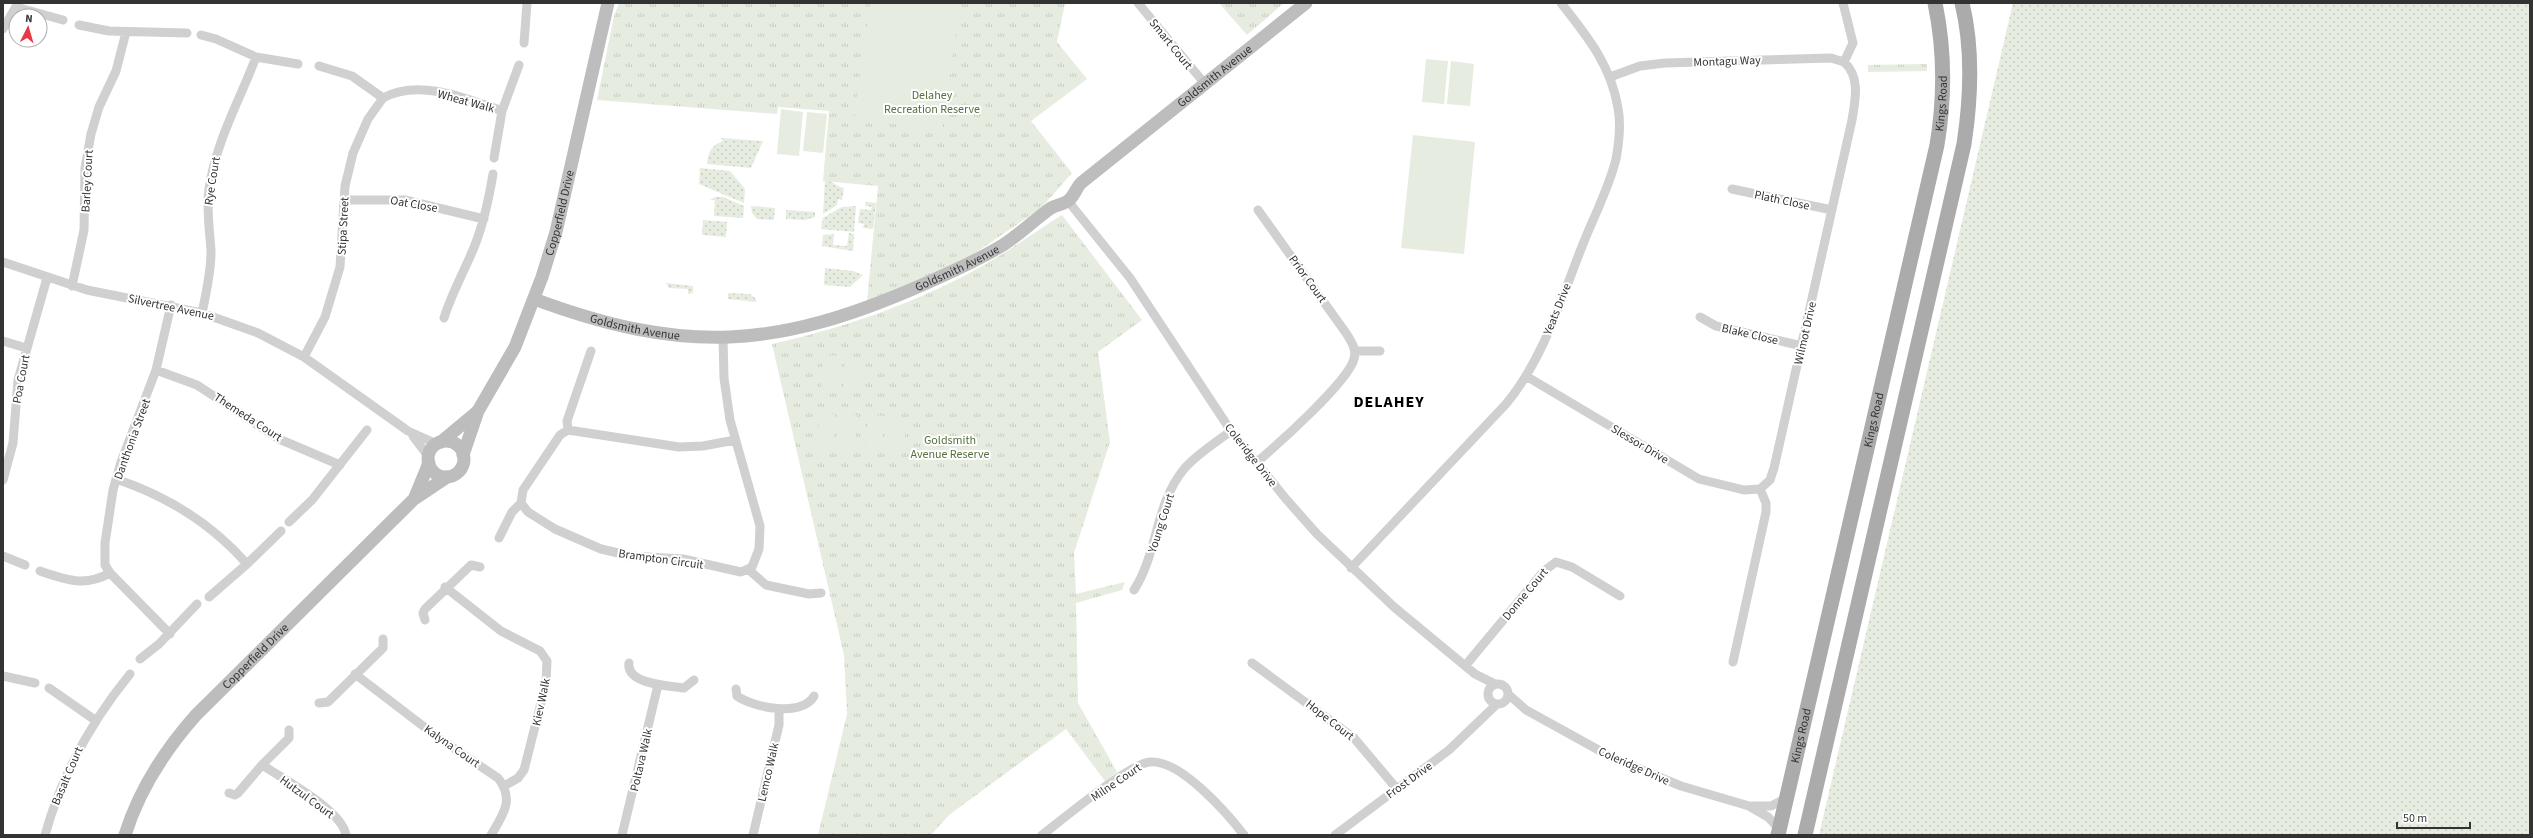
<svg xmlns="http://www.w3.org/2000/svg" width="2533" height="838" font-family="'Source Sans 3',sans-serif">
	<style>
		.grass { fill: url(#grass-dots) }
		.park { fill: url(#park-tufts) }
		.garden { fill: #e6ecdf }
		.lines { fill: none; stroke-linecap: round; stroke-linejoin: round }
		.street { stroke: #d0d0d0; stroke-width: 9 }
		.secondary { stroke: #bdbdbd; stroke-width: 13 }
		.primary { stroke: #ababab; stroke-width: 15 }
		.labels { text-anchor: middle; stroke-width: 4; stroke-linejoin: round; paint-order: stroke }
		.street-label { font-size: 12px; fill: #333; stroke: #fff }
		.park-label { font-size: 12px; fill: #56703f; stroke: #fff }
		.district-label { font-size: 16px; font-weight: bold; letter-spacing: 1px; fill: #000; stroke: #fff }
	</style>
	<defs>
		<pattern id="grass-dots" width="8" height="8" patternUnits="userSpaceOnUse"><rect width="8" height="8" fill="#e6ecdf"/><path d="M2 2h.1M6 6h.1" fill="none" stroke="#c6cbc0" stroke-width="1.8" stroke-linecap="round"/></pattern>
		<pattern id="park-tufts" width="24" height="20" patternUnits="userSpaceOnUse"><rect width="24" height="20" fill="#e6ecdf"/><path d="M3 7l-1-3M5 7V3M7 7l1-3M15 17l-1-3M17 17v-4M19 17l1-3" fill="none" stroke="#c6cbc0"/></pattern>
	</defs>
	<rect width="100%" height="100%" fill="#fff"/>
	<path class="grass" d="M2013,3H2530V835H1819Z
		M721,138L763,141L751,168L707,164C708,152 712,145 723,141Z
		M700,168L730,171L745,189L744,203L699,184Z
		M825,179C832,180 836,187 844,188L842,200L838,199L837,205L823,214Z
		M715,197H723L744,206L743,218L714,216L715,200H710Z
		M866,202L876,203L873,229L863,228L864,224L858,223L860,209L871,210L872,207L865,206Z
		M751,206L775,208L774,220L757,219L752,213Z
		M856,206L854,232L821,229L823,218L842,207Z
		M786,210L815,212V217L805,220L786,219Z
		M703,220L727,222L726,237L702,235Z
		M849,233L854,234L853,251L822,246L823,235L834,234L833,245L847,246Z
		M825,268L853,271L863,275L850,287L824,285Z
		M666,283L693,286V293L688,294V289L669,288Z
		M728,293L750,294L756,299V302L728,299Z"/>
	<path class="park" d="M619,3H1065L1057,42L1087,79L1031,121L1072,173L1041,208L962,262L867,302L878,186L823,181L829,111L778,107L777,114L597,100L614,16Z
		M1219,3H1284L1247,35Z
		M1927,64V71L1868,72V65Z
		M1062,215L1142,320L1098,352L1110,442L1074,553L1076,594L1125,582L1122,590L1076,603L1078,703L1117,772L1105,781L1066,729L949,815L931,835H818L847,714L844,655L772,344C843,328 911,305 975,270C1005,254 1033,233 1062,215Z"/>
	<path class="garden" d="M870,3H960L942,131L854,118Z
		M1426,59L1448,61L1444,104L1422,102Z
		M1451,61L1474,64L1470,106L1447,104Z
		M781,109L803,112L799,156L777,154Z
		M807,112L827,114L823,153L803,151Z
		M1413,135L1475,142L1464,254L1401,248Z
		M823,355L839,356L837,391L821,390Z
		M845,357L861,358L859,392H843Z
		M819,413L835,414L833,448H817Z
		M841,414L857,415L855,450L839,449Z
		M868,415L884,416L882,451L866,450Z
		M890,417L906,418L904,452L888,451Z"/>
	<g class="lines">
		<path class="street" d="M1138,3L1205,84
			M16,7L63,20
			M79,25L109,31L187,33
			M3,29L18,3
			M201,35L216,39L256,57L298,64
			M524,43L527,3
			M319,66L352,76L383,98C419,78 468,99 502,111
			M1610,77L1640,66L1665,63L1831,58L1844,62
			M494,158L502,111L519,65
			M1732,189L1832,210
			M344,200H405L484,219
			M1068,201L1130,278L1231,431L1286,499L1317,534L1394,607L1475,674L1495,684
			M3,262L87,290L202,313L258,333L304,357L408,431L437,444
			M72,286L84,230L85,168L91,134L99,107L116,71L126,32
			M202,313C206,293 211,273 211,252C210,231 206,210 209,189C216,141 239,102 256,57
			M1700,317L1716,326L1802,346
			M444,318C452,292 465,270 475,245C484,222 489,198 493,174
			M723,338L724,378L730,420L760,526L759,549L752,567L741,572L683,559L631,556L601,549L555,529L528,512L521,503L523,490L560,435L568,430L679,447L703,446L735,440
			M3,341L26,348
			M1355,351H1380
			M304,357L325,317L340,267L345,186L353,153L368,119L383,98
			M156,370L197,385L279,439L340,465
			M1526,376L1699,479L1744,490L1760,489
			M568,430L567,421L591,351
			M413,436L428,456
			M1256,463C1277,445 1348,382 1354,359C1357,350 1351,341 1346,333L1258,210
			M116,479C167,496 211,523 247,564
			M3,480L13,443L18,380L47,278
			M289,522L312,500L367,430
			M499,538L512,512L521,503
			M3,556L25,565
			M1351,568L1506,404C1544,358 1561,299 1583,244C1594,216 1609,188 1616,159C1619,143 1621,124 1618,108C1611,65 1587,36 1561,3
			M749,570L766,585L809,594L821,593
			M40,571C66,580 85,587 110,573
			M445,587L501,631L540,651L547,661L546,683L524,770L518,778L504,786
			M1134,590C1158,553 1155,504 1184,469C1197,454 1215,443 1231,431
			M209,597L247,564L281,531
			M425,620L423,613L425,609L471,565L480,567
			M170,634L110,573L105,565V543L113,490L121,462L156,370L171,305
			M140,659L159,644L197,604
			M1733,662L1766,512V503L1760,489L1770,480L1774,468L1852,120C1855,101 1861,77 1844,62L1853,43L1843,3
			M629,663C626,684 669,686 684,688L694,680
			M1252,663L1354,738L1397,789
			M1465,666L1544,571L1556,562L1572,567L1620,596
			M355,674L440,739L498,778C515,799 503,815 491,835
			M3,676L35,683
			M1488 694a10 10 0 1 1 20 0a10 10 0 1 1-20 0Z
			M49,688L95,720
			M736,689L737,696C754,708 802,717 814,696
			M1508,694L1526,710L1613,758L1681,786L1749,806L1768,817L1779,829
			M319,703L328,702L383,648V639
			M262,765C282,778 342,810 346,835
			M229,793L235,795L238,793L262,765L289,738V730
			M1752,806H1771L1785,799
			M45,835C62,774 90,723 130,674
			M622,835L658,685
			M753,835L779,725V709
			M1042,835C1062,820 1130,763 1150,762C1180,759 1227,813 1244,835
			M1335,835L1449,750L1497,704"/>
		<g class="secondary">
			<path id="s1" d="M534,299C685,355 776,349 922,285C949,273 977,261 1003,245C1020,234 1034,220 1051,208C1057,204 1064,205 1069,200C1075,195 1076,188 1081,183L1306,3"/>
			<circle cx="446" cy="459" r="18"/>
			<path d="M441,442L477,412"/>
			<path id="s2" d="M463,455L478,411L515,347L542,277L556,232L608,3"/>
			<path d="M415,497L429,463"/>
			<path id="s3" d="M125,835C139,790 165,750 196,715L414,499L447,477"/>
		</g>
		<g class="primary">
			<path id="s4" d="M1778,835L1937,145C1945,97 1945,51 1935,3"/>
			<path d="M1805,835L1964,144C1971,98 1973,48 1962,3"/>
		</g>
	</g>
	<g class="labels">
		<g class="street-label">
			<text transform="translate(1171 44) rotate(51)" y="4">Smart Court</text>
			<text transform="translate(1727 61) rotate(-2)" y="4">Montagu Way</text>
			<text dy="4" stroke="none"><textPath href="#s1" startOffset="764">Goldsmith Avenue</textPath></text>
			<text transform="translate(466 101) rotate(15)" y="4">Wheat Walk</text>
			<text dy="4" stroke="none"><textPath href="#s4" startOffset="750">Kings Road</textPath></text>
			<text transform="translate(87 181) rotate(-87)" y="4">Barley Court</text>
			<text transform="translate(212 181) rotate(-81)" y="4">Rye Court</text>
			<text transform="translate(1782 200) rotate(12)" y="4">Plath Close</text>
			<text transform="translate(414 204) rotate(10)" y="4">Oat Close</text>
			<text dy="4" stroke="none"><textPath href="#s2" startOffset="262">Copperfield Drive</textPath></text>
			<text transform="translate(343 226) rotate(-87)" y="4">Stipa Street</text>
			<text dy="4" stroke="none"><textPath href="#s1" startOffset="440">Goldsmith Avenue</textPath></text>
			<text transform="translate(1308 279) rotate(54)" y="4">Prior Court</text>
			<text transform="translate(171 307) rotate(12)" y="4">Silvertree Avenue</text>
			<text transform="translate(1557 309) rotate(-68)" y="4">Yeats Drive</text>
			<text dy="4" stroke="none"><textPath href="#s1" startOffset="105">Goldsmith Avenue</textPath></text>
			<text transform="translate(1805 333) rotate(-77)" y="4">Wilmot Drive</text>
			<text transform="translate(1750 334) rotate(13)" y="4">Blake Close</text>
			<text transform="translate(21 379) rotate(-79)" y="4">Poa Court</text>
			<text transform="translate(248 417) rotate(33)" y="4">Themeda Court</text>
			<text dy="4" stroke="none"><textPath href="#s4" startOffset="426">Kings Road</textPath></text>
			<text transform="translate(132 439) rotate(-70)" y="4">Danthonia Street</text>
			<text transform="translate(1640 444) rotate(31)" y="4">Slessor Drive</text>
			<text transform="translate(1251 455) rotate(52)" y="4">Coleridge Drive</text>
			<text transform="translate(1161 523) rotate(-72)" y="4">Young Court</text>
			<text transform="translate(661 559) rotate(8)" y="4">Brampton Circuit</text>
			<text transform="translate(1525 594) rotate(-50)" y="4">Donne Court</text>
			<text dy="4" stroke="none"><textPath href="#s3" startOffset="224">Copperfield Drive</textPath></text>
			<text transform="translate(541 702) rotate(-78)" y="4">Kiev Walk</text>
			<text transform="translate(1330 720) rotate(38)" y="4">Hope Court</text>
			<text dy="4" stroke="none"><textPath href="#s4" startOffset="102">Kings Road</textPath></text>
			<text transform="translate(452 746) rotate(35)" y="4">Kalyna Court</text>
			<text transform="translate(641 760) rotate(-77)" y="4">Poltava Walk</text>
			<text transform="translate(1634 766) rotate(24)" y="4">Coleridge Drive</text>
			<text transform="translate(768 772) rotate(-77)" y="4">Lemco Walk</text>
			<text transform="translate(67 776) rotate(-67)" y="4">Basalt Court</text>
			<text transform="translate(1409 780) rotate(-36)" y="4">Frost Drive</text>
			<text transform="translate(1116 782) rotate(-34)" y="4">Milne Court</text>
			<text transform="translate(307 797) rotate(36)" y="4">Hutzul Court</text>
		</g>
		<g class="park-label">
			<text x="932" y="99">Delahey<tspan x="932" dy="14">Recreation Reserve</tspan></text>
			<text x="950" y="444">Goldsmith<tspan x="950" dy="14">Avenue Reserve</tspan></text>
		</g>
		<g class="district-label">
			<text x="1389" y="407">DELAHEY</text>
		</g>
	</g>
	<rect width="2533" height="838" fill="none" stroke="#333333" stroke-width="8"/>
	<g transform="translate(28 28) rotate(5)"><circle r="19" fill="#ffffff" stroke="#adadad"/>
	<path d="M0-3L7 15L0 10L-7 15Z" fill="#e63946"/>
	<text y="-6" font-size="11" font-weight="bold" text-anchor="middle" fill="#333333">N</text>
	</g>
	<path d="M2397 822v6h73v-6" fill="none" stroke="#333333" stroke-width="2"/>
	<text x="2403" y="822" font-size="12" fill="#333333" stroke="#ffffff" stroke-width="3" paint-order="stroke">50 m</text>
</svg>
